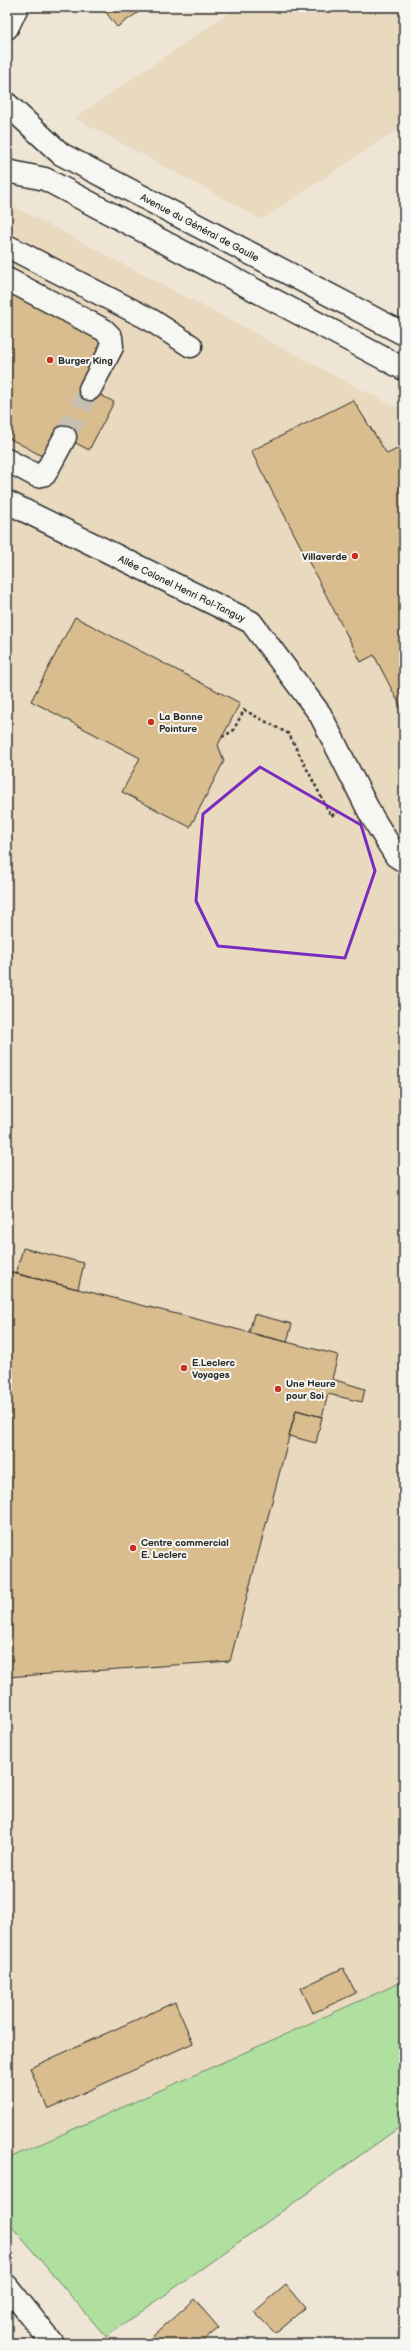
<svg xmlns="http://www.w3.org/2000/svg" width="411" height="2351" font-family="'Balsamiq Sans',sans-serif">
	<style>
		.built { fill: #e8d9bf }
		.green { fill: #afe0a0; stroke: #6d8666 }
		.building { fill: #dabd8e; stroke: #2b2b2b }
		.lines { fill: none; stroke-linecap: round; stroke-linejoin: round }
		.minor-tunnel { stroke: #c7c0b2; stroke-width: 22; stroke-dasharray: 22 11; stroke-linecap: butt }
		.minor-casing { stroke: #2b2b2b; stroke-width: 25 }
		.major-casing { stroke: #2b2b2b; stroke-width: 25 }
		.path { stroke: #2b2b2b; stroke-width: 2.5; stroke-dasharray: 3 3; stroke-linecap: butt }
		.minor { stroke: #f6f6f2; stroke-width: 22 }
		.major { stroke: #f6f6f2; stroke-width: 22 }
		.marked { fill: none; stroke: #7b2cbf; stroke-width: 3; stroke-linejoin: round }
		.poi-dot { fill: #c8321e; stroke: #f6f6f2; stroke-width: 1.5 }
		.labels { text-anchor: middle; stroke-width: 4; stroke-linejoin: round; paint-order: stroke }
		.street-label { font-size: 10px; fill: #2b2b2b; stroke: #f6f6f2 }
		.poi-label { font-size: 10px; font-weight: bold; fill: #2b2b2b; stroke: #f6f6f2; text-anchor: start }
	</style>
	<rect width="100%" height="100%" fill="#eee5d4"/>
	<filter id="ink" filterUnits="userSpaceOnUse"><feTurbulence type="fractalNoise" baseFrequency=".025" numOctaves="2"/><feDisplacementMap in="SourceGraphic" scale="8" xChannelSelector="R" yChannelSelector="G"/><feConvolveMatrix kernelMatrix="1 2 1 2 8 2 1 2 1" color-interpolation-filters="sRGB"/></filter>
	<g filter="url(#ink)">
		<path class="built" d="M238,7H404V125L262,219L75,118Z
			M7,203L404,412V1981L7,2159Z"/>
		<path class="green" d="M404,1981V2124L106,2337L7,2221V2159Z"/>
		<path class="building" d="M102,7H146L117,27Z
			M7,284L106,336L80,384L114,402L89,450L55,432L42,456L7,437Z
			M353,400L387,454L399,448L404,457V713L374,655L361,662L251,451Z
			M75,617L240,703L218,745L224,761L190,827L122,792L140,758L31,701Z
			M23,1248L84,1263L78,1289L16,1274Z
			M7,1271L338,1355L332,1379L365,1389L362,1402L328,1394L322,1417L296,1410L230,1661L7,1677Z
			M254,1314L292,1324L287,1342L249,1333Z
			M296,1410L322,1417L316,1443L289,1436Z
			M343,1968L356,1993L313,2013L301,1988Z
			M175,2002L193,2043L48,2109L30,2068Z
			M286,2285L305,2308L275,2333L254,2312Z
			M194,2299L219,2328L199,2344H159L153,2336Z"/>
		<g class="lines">
			<path class="minor-tunnel" d="M65,437L90,389"/>
			<g class="minor-casing">
				<path id="minor" d="M7,28L17,7
					M7,246L151,320L191,346
					M7,279L104,330L111,337L112,347L90,389
					M7,460L37,476L45,474L65,437
					M7,502L251,622L320,714L371,815L396,856L404,861
					M7,2286L53,2344"/>
			</g>
			<g class="major-casing">
				<path id="major" d="M7,104L61,154L404,334
					M7,171L45,179L404,369"/>
			</g>
			<path class="path" d="M222,737L233,731L244,710L289,734L331,816L338,812"/>
			<use href="#minor" class="minor"/>
			<use href="#major" class="major"/>
		</g>
	</g>
	<path class="marked" d="M260,767L361,825L375,871L345,958L218,946L196,901L203,814Z"/>
	<g class="poi-dot">
		<circle cx="50" cy="360" r="4"/>
		<circle cx="355" cy="556" r="4"/>
		<circle cx="151" cy="722" r="4"/>
		<circle cx="184" cy="1368" r="4"/>
		<circle cx="278" cy="1389" r="4"/>
		<circle cx="133" cy="1548" r="4"/>
	</g>
	<g class="labels">
		<g class="street-label">
			<text transform="translate(200 227) rotate(28)" y="4">Avenue du Général de Gaulle</text>
			<text transform="translate(182 588) rotate(26)" y="4">Allée Colonel Henri Rol-Tanguy</text>
		</g>
		<g class="poi-label">
			<text x="58" y="364">Burger King</text>
			<text x="347" y="560" text-anchor="end">Villaverde</text>
			<text x="159" y="720">La Bonne<tspan x="159" dy="12">Pointure</tspan></text>
			<text x="192" y="1366">E.Leclerc<tspan x="192" dy="12">Voyages</tspan></text>
			<text x="286" y="1387">Une Heure<tspan x="286" dy="12">pour Soi</tspan></text>
			<text x="141" y="1546">Centre commercial<tspan x="141" dy="12">E. Leclerc</tspan></text>
		</g>
	</g>
	<rect width="411" height="2351" fill="none" stroke="#f6f6f2" stroke-width="24"/>
	<rect x="12" y="12" width="387" height="2327" fill="none" stroke="#2b2b2b" stroke-width="1.5" filter="url(#ink)"/>
</svg>
